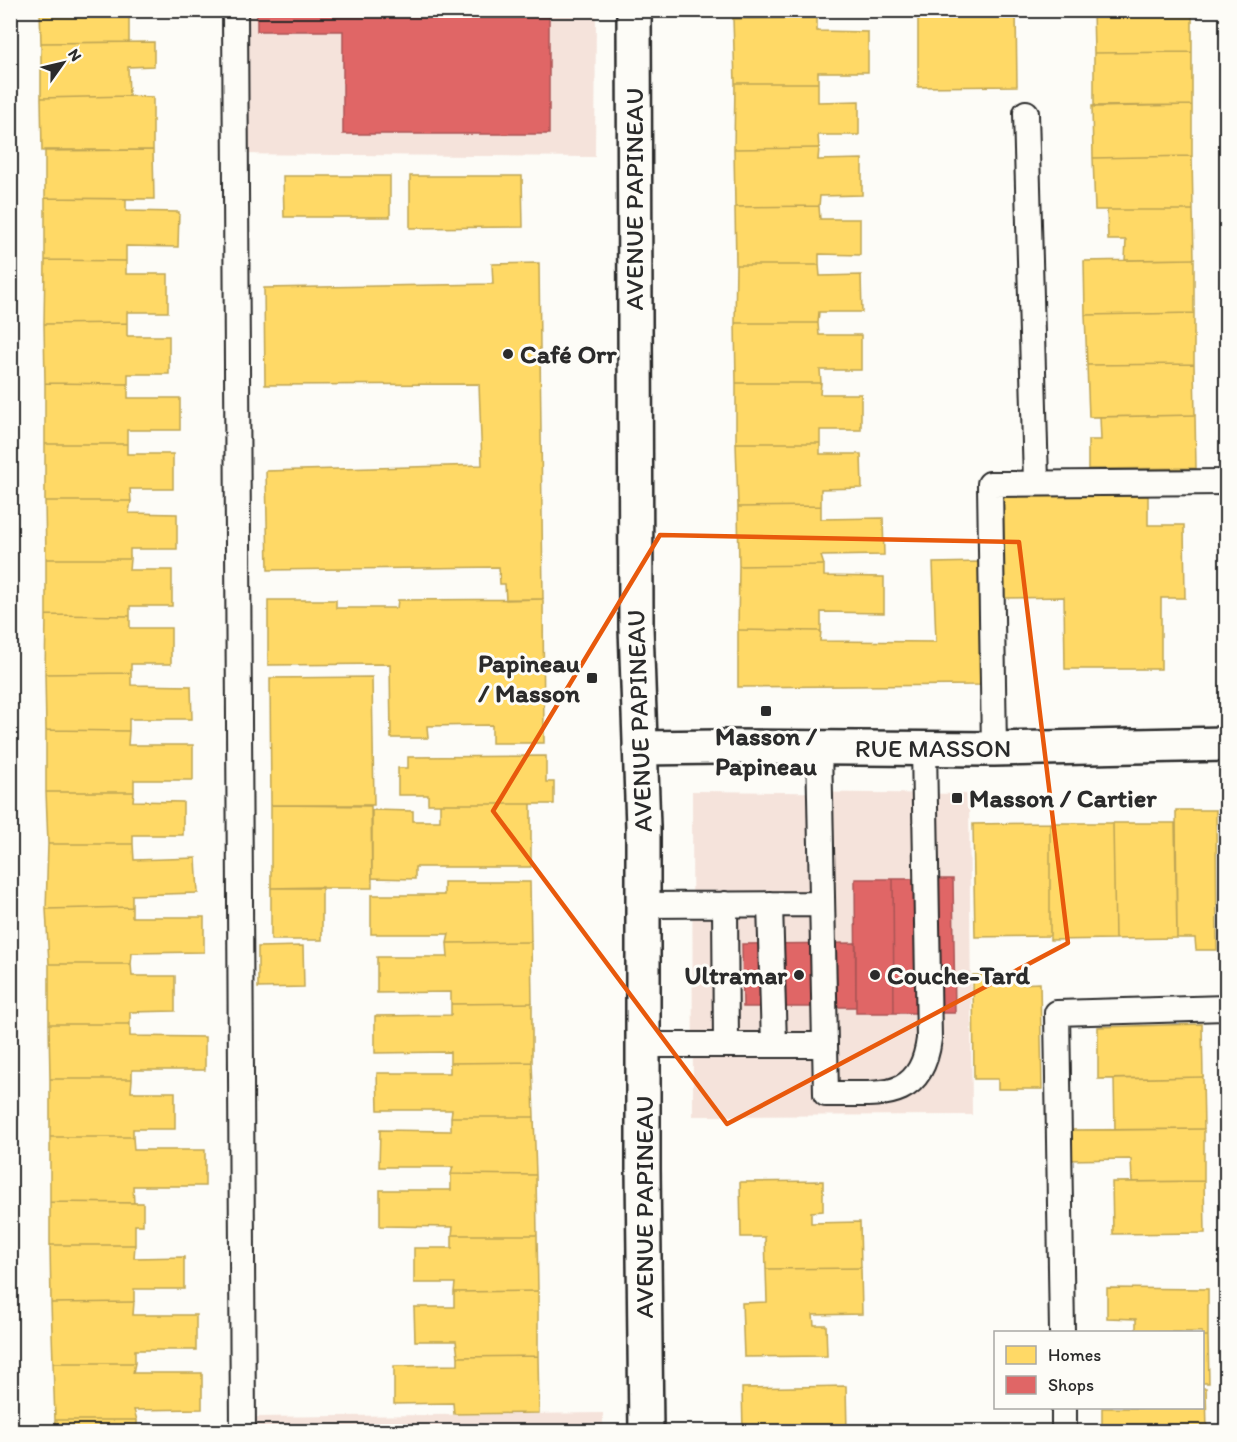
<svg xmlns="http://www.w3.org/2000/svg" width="1237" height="1442" font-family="Itim,sans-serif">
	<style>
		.built { fill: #f5e3db }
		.homes { fill: #ffd966; stroke: #bfa554; stroke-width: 1.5 }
		.shops { fill: #e06666; stroke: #aa5454; stroke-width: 1.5 }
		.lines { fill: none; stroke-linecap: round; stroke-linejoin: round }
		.lane-casing { stroke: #2b2b2b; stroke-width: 28 }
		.street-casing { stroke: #2b2b2b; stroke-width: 38 }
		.secondary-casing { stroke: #2b2b2b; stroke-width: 38 }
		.lane { stroke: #fdfcf7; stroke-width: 24 }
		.street { stroke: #fdfcf7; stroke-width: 33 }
		.secondary { stroke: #fdfcf7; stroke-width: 33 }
		.marked { fill: none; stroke: #e8590c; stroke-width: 4.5; stroke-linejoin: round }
		.poi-dot { fill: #2b2b2b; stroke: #fdfcf7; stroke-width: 2 }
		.labels { text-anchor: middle; stroke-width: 6; stroke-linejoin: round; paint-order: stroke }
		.street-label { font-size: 26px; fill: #2b2b2b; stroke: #fdfcf7 }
		.poi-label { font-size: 26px; font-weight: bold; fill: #2b2b2b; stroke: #fdfcf7; text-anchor: start }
	</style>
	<rect width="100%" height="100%" fill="#fdfcf7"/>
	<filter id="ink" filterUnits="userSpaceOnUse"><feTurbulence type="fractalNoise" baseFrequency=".0167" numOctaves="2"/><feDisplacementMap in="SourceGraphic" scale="12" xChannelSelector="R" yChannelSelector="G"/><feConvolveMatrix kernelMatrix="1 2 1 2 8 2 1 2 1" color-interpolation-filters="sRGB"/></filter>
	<g filter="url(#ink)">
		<path class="built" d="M229,11H596L595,157L231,154Z
			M692,791L969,794L972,1115L693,1116Z
			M603,1413V1431H255V1417Z"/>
		<path class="homes" d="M40,10H129V42L41,43Z
			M733,10H818L817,18L733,19Z
			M918,10H1016L1017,86L918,87Z
			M1093,10H1192V52L1094,53Z
			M817,18V31L868,32V72H818V83H735L733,19Z
			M154,42V66L128,67L129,96L41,98V43Z
			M1192,52V105L1094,107V53Z
			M735,83H818V102L859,101V135H818L819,148L734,149Z
			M129,96L153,97V150L42,151L41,98Z
			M1192,105V156L1093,158L1092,106Z
			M819,148L818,160L862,159V195L820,196L819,206L735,207L734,149Z
			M45,150H153L154,199L45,198Z
			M1192,156L1193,210H1095L1093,158Z
			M283,176H390V217H284Z
			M410,176H522L523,227L410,228Z
			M45,198L126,199V211L179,212L178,247L126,246V261L45,260Z
			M819,206L820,219H860V255L819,254V265H736L735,207Z
			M1107,210H1193L1194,259L1125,260L1126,240H1108Z
			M1194,259V313L1085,315L1084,261Z
			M45,260L126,261V274H168V312H127V323L44,324Z
			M539,263L543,599L506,600L505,584H500L499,567L268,570L266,471L482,465L479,384L265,385L264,288L493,284L492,264Z
			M736,265H819L820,276L861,275L862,312H819L818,323H735Z
			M1194,313V364L1087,365L1085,315Z
			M127,323V336H169V374H128V384L45,383L44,324Z
			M735,323H818L819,335H861V370H820L821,383H736Z
			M1194,364L1195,415L1089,417L1087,365Z
			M45,383L128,384V398H180V430H127V444H45Z
			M736,383H821L820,394H861V430H820V443H736Z
			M1195,415L1196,468L1088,469V440H1101L1100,417Z
			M736,443H820V454H861L862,488L821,489V506L738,507Z
			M45,444H127V454H173V489H130L131,501H45Z
			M1003,496H1148V525H1184L1185,598H1161V669H1065L1064,597L1004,598Z
			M45,501H131L129,513L177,514V549H130V559H46Z
			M821,506V519L883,518L884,555L821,556L824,565L739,566L738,507Z
			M46,559H130L129,570H172V606H130V616L46,615Z
			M980,562L981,685L738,687V630L821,631L820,641L936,642L933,563Z
			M824,565V576L884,577V613L821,612V631L738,630L739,566Z
			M543,599L544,743H492V725L427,726L428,738H391L390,664L268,665V600H336V608H397L398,600Z
			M46,615L130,616V628H171V664H131V673L45,674Z
			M131,673V685L191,686L192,719H129V731L46,730L45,674Z
			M372,677L374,805H271L270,678Z
			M46,730L129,731L128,745H193V780H134V792H46Z
			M546,756V782H554V804H428V795H398V768H408V757Z
			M46,792H134L133,801L183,802V835H133V844H48Z
			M440,804H531V867H415V879L372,878V810L413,811V821H440Z
			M271,805L371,806L372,888H271Z
			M1176,810H1216L1217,950H1196L1195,938H1177Z
			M1050,823V936L975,937L973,824Z
			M1050,823H1113L1115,939L1050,940Z
			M1113,823H1175L1177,938L1115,939Z
			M48,844H133L134,860L196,858L198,893L132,895V907L46,909Z
			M444,882H530L531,942L447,943L449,934H371V895H444Z
			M322,887V940H271V888Z
			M132,907V917H204V952L132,953L131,964H49L46,909Z
			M531,942L532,1003L451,1004V992L377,993V957H448L447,943Z
			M303,946L304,987L258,988V947Z
			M49,964H131L132,976H175V1011L130,1012V1024H49Z
			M973,975H1015V984L1040,983L1042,1089H998V1079H974Z
			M532,1003V1062L450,1063V1052L375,1053V1016L451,1015V1004Z
			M49,1024H130V1036L205,1037V1070H132V1079H50Z
			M1202,1024L1203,1077L1098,1079V1027Z
			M532,1062L534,1117H451L452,1110H378L377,1073H450V1063Z
			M1203,1077L1204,1129L1115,1130L1114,1079Z
			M50,1079H132L131,1092H175V1129H133V1137H50Z
			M451,1117H534L536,1175L451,1174L453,1167H379L380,1130L451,1131Z
			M1204,1129V1181L1132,1182L1131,1159L1066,1160V1130Z
			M50,1137H133L134,1150H205V1186H133L134,1203L50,1202Z
			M451,1174L536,1175L537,1235H452L453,1227L380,1226V1190H451Z
			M823,1181V1211L811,1212V1223L860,1222L861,1268L766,1269L765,1237H741L740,1182Z
			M1204,1181L1205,1233L1113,1234L1112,1182Z
			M50,1202L143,1203V1225H135V1245H50Z
			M452,1235H537L538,1291L454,1292L455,1283H414V1248H452Z
			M50,1245H135L134,1258L184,1257V1289H134V1302L51,1303Z
			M861,1268L862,1314L813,1315L814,1325H826L827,1356L744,1357L742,1303L767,1302L766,1269Z
			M1107,1288L1208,1289V1336H1202V1332H1136V1319L1107,1318Z
			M538,1291V1356L458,1357L456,1341H415L414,1307H454V1292Z
			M134,1302L133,1315H196V1350H135V1363H53L51,1303Z
			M1202,1336H1208L1209,1383H1202Z
			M538,1356L539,1413L454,1414L453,1403L394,1404V1366L458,1365V1357Z
			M53,1363H135L133,1373H202V1409L134,1410L137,1420H55Z
			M846,1386L847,1432H743L742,1388Z
			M1202,1388H1206L1207,1432H1102V1408H1202Z
			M55,1420H137V1432H54Z"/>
		<path class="shops" d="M257,10H549V134H343V31H257Z
			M855,879H893L894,1013H856Z
			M893,879H953L955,1013H894Z
			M856,943V1007H743L742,944Z"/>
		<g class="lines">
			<g class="lane-casing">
				<path id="lane" d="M235,10L243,1432
					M1026,113L1036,482
					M819,747L826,1094C877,1093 921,1104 929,1039L924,748
					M994,749L990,484L1226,482
					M725,904L726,1045
					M770,904L774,1045
					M643,905L822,904
					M643,1045H825
					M1062,1332L1057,1013L1226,1008
					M1064,1408V1432"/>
			</g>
			<g class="street-casing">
				<path id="street" d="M640,748L720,747L994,749L1226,744"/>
			</g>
			<g class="secondary-casing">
				<path id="secondary" d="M634,10L636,627L643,827V1169L646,1432"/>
			</g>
			<use href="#lane" class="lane"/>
			<use href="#street" class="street"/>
			<use href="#secondary" class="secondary"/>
		</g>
	</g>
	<path class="marked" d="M660,535L1019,542L1068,943L727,1124L493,811Z"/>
	<g class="poi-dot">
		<circle cx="508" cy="354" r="6"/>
		<rect x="586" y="672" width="12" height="12" rx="3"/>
		<rect x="760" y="705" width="12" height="12" rx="3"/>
		<rect x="951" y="792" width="12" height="12" rx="3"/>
		<circle cx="799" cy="975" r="6"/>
		<circle cx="875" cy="975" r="6"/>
	</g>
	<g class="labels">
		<g class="street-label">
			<text transform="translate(634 199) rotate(-90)" y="9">AVENUE PAPINEAU</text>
			<text transform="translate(639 721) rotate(-92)" y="9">AVENUE PAPINEAU</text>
			<text x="933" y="757">RUE MASSON</text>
			<text transform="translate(644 1207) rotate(-90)" y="9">AVENUE PAPINEAU</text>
		</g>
		<g class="poi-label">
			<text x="520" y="363">Café Orr</text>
			<text x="580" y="672" text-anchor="end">Papineau<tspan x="580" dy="30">/ Masson</tspan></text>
			<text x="766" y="745" text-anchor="middle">Masson /<tspan x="766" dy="30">Papineau</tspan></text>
			<text x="969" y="807">Masson / Cartier</text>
			<text x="787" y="984" text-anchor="end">Ultramar</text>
			<text x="887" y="984">Couche-Tard</text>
		</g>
	</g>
	<rect width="1237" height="1442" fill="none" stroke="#fdfcf7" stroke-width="36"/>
	<rect x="18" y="18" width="1201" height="1406" fill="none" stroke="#2b2b2b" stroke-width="2" filter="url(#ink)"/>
	<rect x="994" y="1331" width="210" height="78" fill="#fdfcf7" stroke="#a9a8a5" stroke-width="1.5"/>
	<rect x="1006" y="1346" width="30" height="18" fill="#ffd966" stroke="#a9a8a5" stroke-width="1.5"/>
	<text x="1048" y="1361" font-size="18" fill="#2b2b2b">Homes</text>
	<rect x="1006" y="1376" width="30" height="18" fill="#e06666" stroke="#a9a8a5" stroke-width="1.5"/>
	<text x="1048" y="1391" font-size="18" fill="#2b2b2b">Shops</text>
	<g transform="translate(63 63) rotate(56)" stroke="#fdfcf7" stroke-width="4.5" paint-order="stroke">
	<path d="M0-4.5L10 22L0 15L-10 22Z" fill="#2b2b2b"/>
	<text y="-9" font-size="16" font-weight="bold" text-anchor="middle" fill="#2b2b2b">N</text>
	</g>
</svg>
